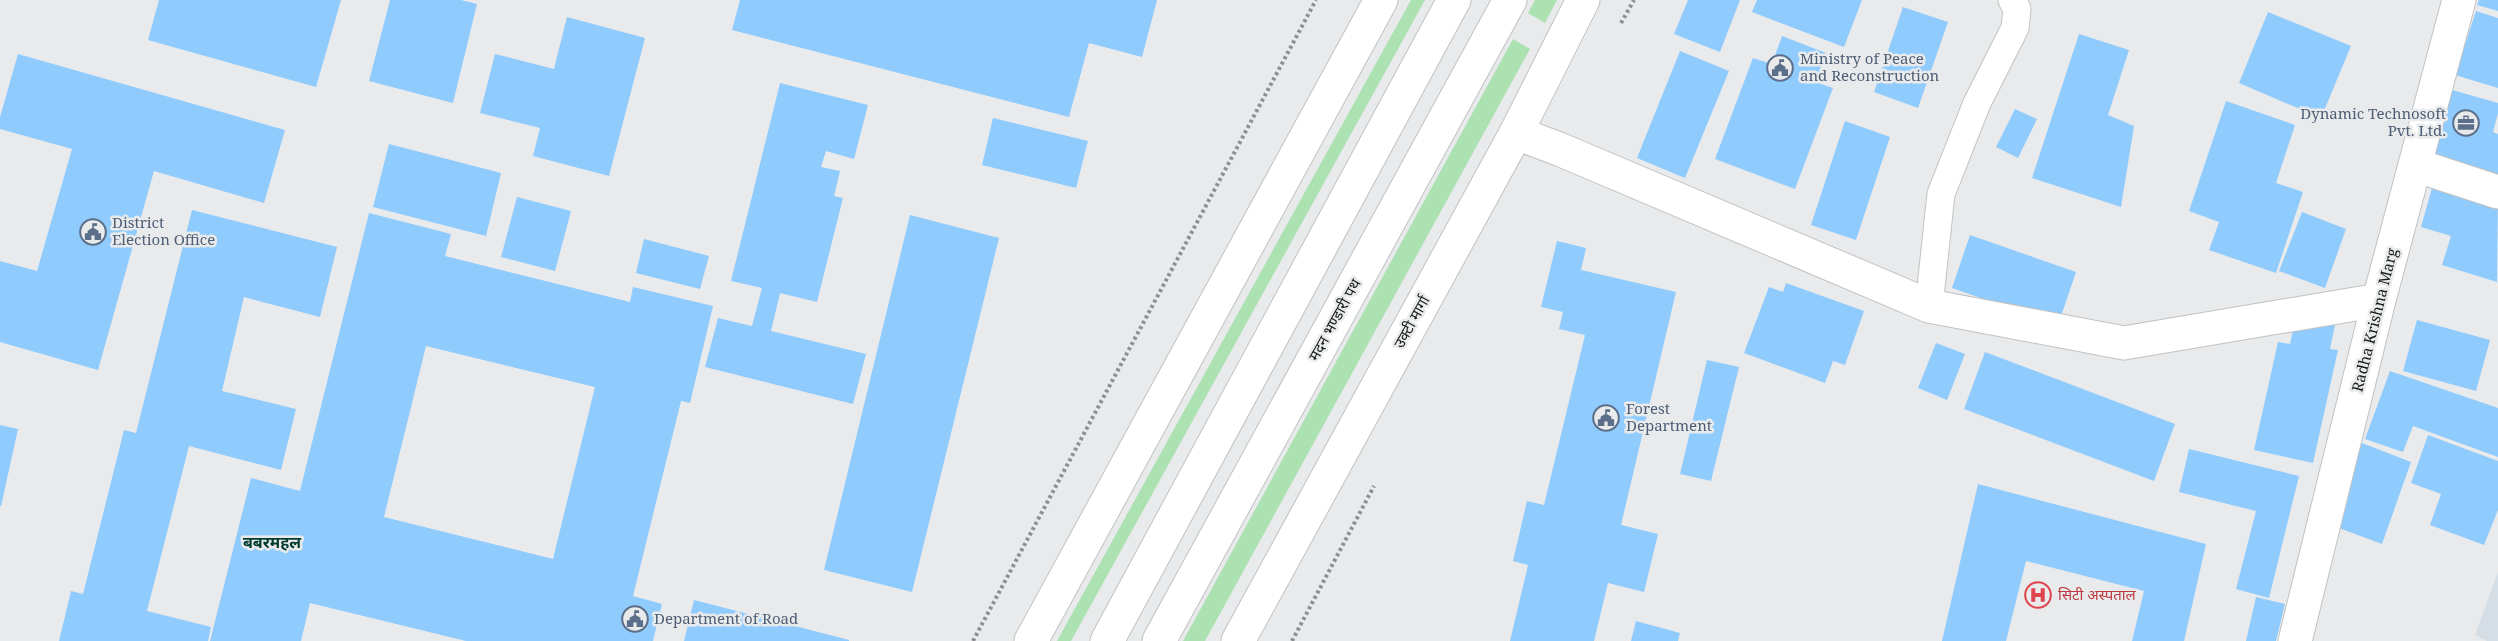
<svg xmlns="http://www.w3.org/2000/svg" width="2498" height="641" font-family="'Noto Serif','Noto Sans Devanagari',serif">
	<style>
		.built { fill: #d6dee5 }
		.green { fill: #ace1b2 }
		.building { fill: #90cbfd; fill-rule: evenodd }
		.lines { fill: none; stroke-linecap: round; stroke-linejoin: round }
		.service-casing { stroke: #c0c2c3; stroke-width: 29 }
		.minor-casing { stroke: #c0c2c3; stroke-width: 35 }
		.tertiary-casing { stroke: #c0c2c3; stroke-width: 35 }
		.trunk-casing { stroke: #c0c2c3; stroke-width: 35 }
		.path { stroke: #8e8f91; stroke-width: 4; stroke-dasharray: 3 3; stroke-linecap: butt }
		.service { stroke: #fff; stroke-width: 27 }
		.minor { stroke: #fff; stroke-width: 33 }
		.tertiary { stroke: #fff; stroke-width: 33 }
		.trunk { stroke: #fff; stroke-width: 33 }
		.labels { text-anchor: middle; stroke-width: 5; stroke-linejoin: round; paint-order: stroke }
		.service-label { font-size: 15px; fill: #4e5e75; stroke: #e8eaec; text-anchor: start }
		.street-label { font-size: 15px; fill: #181919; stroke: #e8eaec }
		.health-label { font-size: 15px; fill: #be3a42; stroke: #e8eaec; text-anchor: start }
		.neighbourhood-label { font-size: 16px; font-weight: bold; fill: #013b2e; stroke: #e8eaec }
	</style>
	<rect width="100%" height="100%" fill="#e8eaec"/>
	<path class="built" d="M2498,572V641H2487L2475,635Z"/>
	<path class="green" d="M1411,0H1425L1071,641H1057Z
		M1535,0H1557L1545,23L1528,13Z
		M1513,39L1530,49L1205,641H1183Z"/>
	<path class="building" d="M159,0H341L316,87L148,40Z
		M390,0H461L477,4L453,103L369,81Z
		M740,0H1157L1142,57L1089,43L1069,117L732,30Z
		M1688,0H1740L1720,52L1674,34Z
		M1757,0H1862L1844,47L1752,12Z
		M2479,0H2498V11L2477,5Z
		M1903,7L1948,22L1918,108L1874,92Z
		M2476,11L2498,18V88L2455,75Z
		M2268,12L2351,46L2321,118L2239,83Z
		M567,17L645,38L609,176L533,156L540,128L480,113L495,54L554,69Z
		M2079,34L2129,50L2108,115L2134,126L2121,207L2032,178Z
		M1782,36L1826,53L1815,82L1833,88L1795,189L1715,159L1753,58L1772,64Z
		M1680,51L1729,71L1685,178L1637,158Z
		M18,54L285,130L264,203L154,171L98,370L0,342V261L37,271L72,149L0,129V117Z
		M780,83L868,105L854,159L826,151L821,167L840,171L834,196L843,198L817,302L780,293L771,331L866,354L853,404L705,367L718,318L752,326L762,288L731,281Z
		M2445,88L2498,103V113L2493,132L2498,134V176L2427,157Z
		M2226,101L2295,125L2276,183L2303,192L2276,273L2209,250L2219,222L2189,211Z
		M2015,109L2037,119L2018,158L1996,147Z
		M993,118L1088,141L1076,188L982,165Z
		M1845,121L1890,137L1856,240L1811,225Z
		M389,144L501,173L486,236L373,207Z
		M2434,181L2498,198L2497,282L2442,265L2451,236L2421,227Z
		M517,197L571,211L555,271L501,257Z
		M192,210L337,247L320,317L244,297L222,391L296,409L281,470L189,446L147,611L211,627L208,641H59L71,591L83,594L124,430L136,433Z
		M2302,212L2346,229L2325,288L2279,271Z
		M369,213L451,234L445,256L630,302L633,287L713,306L690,403L681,401L633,596L662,604L653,641H466L310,603L301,641H210L251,478L300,491ZM426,346L595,387L553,559L384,517Z
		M910,215L999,238L912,592L824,570Z
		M1970,235L2076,272L2058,325L1952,288Z
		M644,239L709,256L700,289L636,273Z
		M1557,241L1586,248L1581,270L1676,292L1621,525L1658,534L1644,592L1608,583L1594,641H1510L1528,565L1513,561L1527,501L1544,505L1585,335L1559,329L1563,312L1541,307Z
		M1786,283L1864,311L1845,365L1833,361L1825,383L1744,353L1769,287L1783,292Z
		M2296,316L2335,325L2330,349L2338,350L2313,463L2254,450L2278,342L2290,344Z
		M2417,320L2490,340L2476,391L2403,371Z
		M1936,343L1965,354L1947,400L1918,388Z
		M1985,352L2175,424L2154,481L1964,409Z
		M1707,360L1739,367L1711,481L1680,474Z
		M2390,371L2498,408V457L2413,426L2403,452L2365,439Z
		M0,425L18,429L1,506H0Z
		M2428,435L2498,461V510L2484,545L2430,525L2441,494L2411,483Z
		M2362,443L2411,462L2382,544L2331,525Z
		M2189,449L2299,476L2269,598L2236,589L2256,511L2179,492Z
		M1978,484L2206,544L2184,641H2132L2144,591L2026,561L2006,641H1942Z
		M2256,597L2285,604L2276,641H2246Z
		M694,600L849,640V641H684Z
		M1636,621L1680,633L1678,641H1631Z"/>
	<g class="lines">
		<g class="service-casing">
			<path id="service" d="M1929,306L1941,194L1977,103L2015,28L2017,9L2012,0"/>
		</g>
		<g class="minor-casing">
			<path id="minor" d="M1516,133L1559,149L1929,306L2124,343L2379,300
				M2415,165L2498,192
				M2295,641L2379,300L2459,0"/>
		</g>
		<g class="tertiary-casing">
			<path id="tertiary" d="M1031,641L1381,0
				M1238,641L1516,133L1583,0"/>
		</g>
		<g class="trunk-casing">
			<path id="trunk" d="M1107,641L1454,0
				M1159,641L1510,0"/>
		</g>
		<path class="path" d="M1621,23L1634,0
			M973,641L1316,0
			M1292,641L1374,486"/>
		<use href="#service" class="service"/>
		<use href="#minor" class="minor"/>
		<use href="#tertiary" class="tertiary"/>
		<use href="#trunk" class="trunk"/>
	</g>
	<defs>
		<g id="civic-ring" transform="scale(1.35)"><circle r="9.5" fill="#e8eaec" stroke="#5c6f8a" stroke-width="1.5"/><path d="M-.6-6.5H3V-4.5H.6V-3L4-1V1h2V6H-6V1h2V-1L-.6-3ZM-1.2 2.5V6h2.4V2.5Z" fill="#5c6f8a"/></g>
		<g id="office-ring" transform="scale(1.35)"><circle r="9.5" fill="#e8eaec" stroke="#5c6f8a" stroke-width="1.5"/><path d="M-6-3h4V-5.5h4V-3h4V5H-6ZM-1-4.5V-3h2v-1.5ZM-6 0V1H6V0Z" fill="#5c6f8a"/></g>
		<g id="hospital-ring" transform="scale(1.35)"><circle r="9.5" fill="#e8eaec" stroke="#e0444e" stroke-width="1.5"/><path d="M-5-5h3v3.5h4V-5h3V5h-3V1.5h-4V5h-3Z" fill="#e0444e"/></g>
	</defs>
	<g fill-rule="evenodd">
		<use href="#civic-ring" x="1780" y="68"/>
		<use href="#office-ring" x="2466" y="123"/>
		<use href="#civic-ring" x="93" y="232"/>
		<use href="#civic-ring" x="1606" y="418"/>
		<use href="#hospital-ring" x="2038" y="595"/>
		<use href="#civic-ring" x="635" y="619"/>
	</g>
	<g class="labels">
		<g class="service-label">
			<text x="1800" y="64">Ministry of Peace<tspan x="1800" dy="17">and Reconstruction</tspan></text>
			<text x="2446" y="119" text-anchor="end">Dynamic Technosoft<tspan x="2446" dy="17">Pvt. Ltd.</tspan></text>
			<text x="112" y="228">District<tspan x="112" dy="17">Election Office</tspan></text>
			<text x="1626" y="414">Forest<tspan x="1626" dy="17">Department</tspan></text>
			<text x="654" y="624">Department of Road</text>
		</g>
		<g class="street-label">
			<text transform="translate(1335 320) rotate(-61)" y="5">मदन भण्डारी पथ</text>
			<text transform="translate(2375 320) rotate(-76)" y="5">Radha Krishna Marg</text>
			<text transform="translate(1412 322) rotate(-61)" y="5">उक्टी मार्गा</text>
		</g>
		<g class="health-label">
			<text x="2058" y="600">सिटी अस्पताल</text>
		</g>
		<g class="neighbourhood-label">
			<text x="272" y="548">बबरमहल</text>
		</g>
	</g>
</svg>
